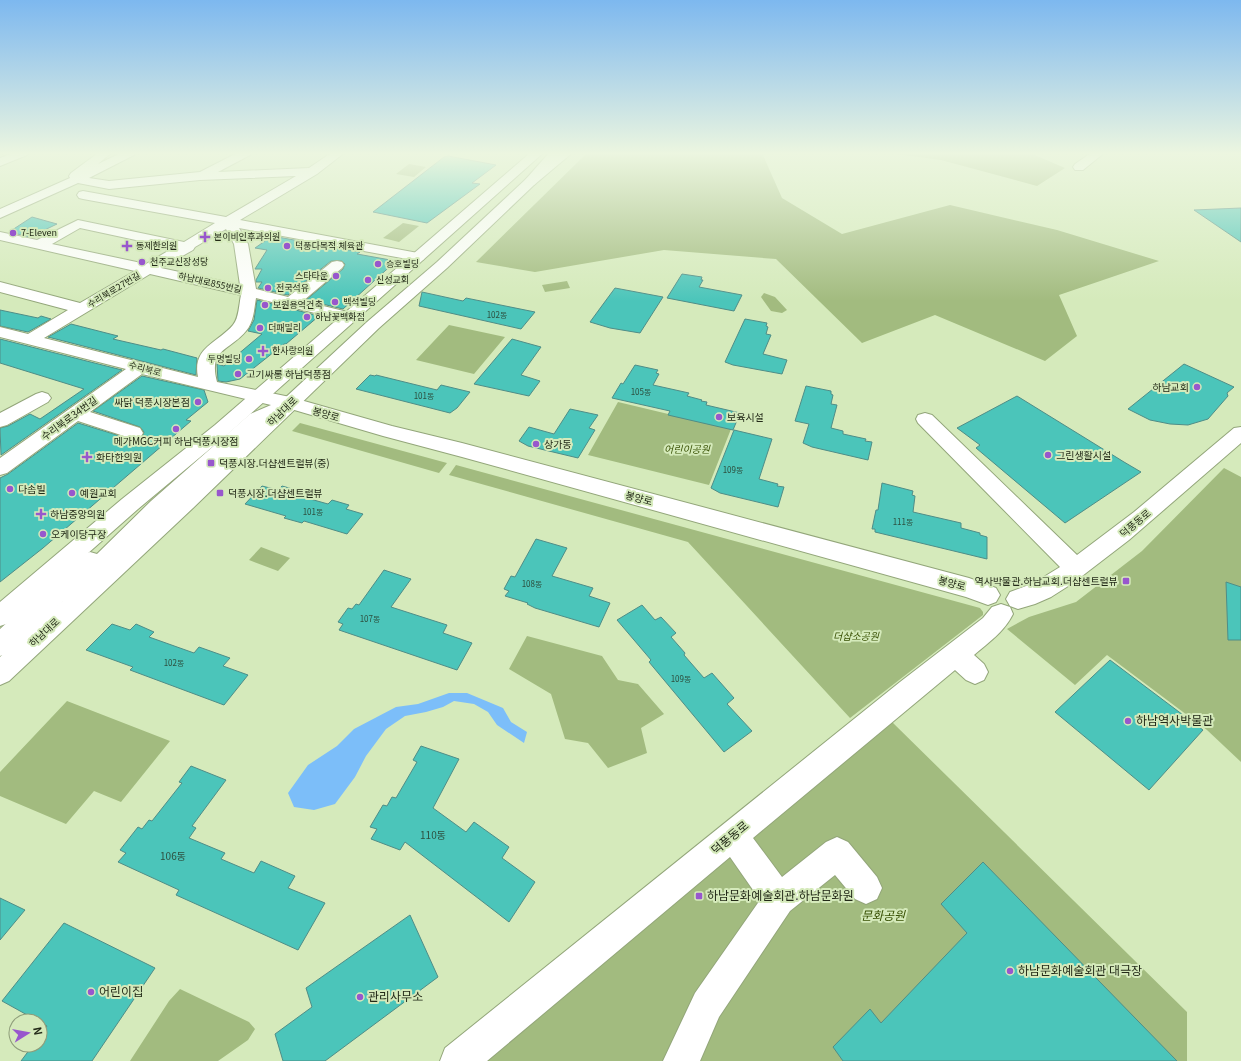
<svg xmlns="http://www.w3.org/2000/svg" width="1241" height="1061" font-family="Georgia,'Noto Sans KR',serif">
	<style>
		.green { fill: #a2bb7f }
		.water { fill: #7cbef9 }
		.building { fill: #4bc5ba; stroke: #4f8d87 }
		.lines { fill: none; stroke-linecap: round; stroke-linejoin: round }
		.minor-casing { stroke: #93a67a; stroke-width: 2 }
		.major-casing { stroke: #93a67a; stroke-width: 2 }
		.minor { fill: #fff; fill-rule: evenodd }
		.major { fill: #fff; fill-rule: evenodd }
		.poi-dot { fill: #9857cd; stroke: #d5eabb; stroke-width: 1.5 }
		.labels { text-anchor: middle; stroke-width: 4; stroke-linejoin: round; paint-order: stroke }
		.number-label { font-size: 8px; fill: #2d5140 }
		.far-poi-label { font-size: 9px; fill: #232a18; stroke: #d5eabb; text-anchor: start }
		.far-street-label { font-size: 9px; fill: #232a18; stroke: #d5eabb }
		.poi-label { font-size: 10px; fill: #232a18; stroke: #d5eabb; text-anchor: start }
		.street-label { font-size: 10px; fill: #232a18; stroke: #d5eabb }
		.park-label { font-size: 10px; font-style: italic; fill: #374f02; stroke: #d5eabb }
		.near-number-label { font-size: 10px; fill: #2d5140 }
		.near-poi-label { font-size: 12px; fill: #232a18; stroke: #d5eabb; text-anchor: start }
		.near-street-label { font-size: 12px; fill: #232a18; stroke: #d5eabb }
		.near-park-label { font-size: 12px; font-style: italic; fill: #374f02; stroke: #d5eabb }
	</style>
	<rect width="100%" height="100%" fill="#d5eabb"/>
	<path class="green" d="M587,153H762L782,198L842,234L950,205L1057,230L1159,261L1059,295L1077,336L1045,361L935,315L862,343L776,259L664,250L535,272L476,262Z
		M889,153H1030L1065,168L1037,186L941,160Z
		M409,164L426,167L414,177L396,174Z
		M403,223L419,226L399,242L383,238Z
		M567,281L570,288L545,292L542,285Z
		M764,293L775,297L787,310L782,313L771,311L761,297Z
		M449,325L505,337L474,374L416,360Z
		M618,402L731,429L709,485L588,455Z
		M300,423L447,463L439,473L292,431Z
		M456,465L980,608L983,612V615L850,718L688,542L449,475Z
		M1224,468L1241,477V762L1207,730L1107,655L1075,685L1007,629L1029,617L1076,602L1142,551Z
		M261,547L290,558L278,571L249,560Z
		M527,636L602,656L618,680L638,684L664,714L641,728L647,753L608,768L588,743L565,739L551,694L509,669Z
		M67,701L170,741L121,802L94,791L66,824L0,796V772Z
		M891,721L1187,1012V1061H478Z
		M180,989L249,1022L255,1029L248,1040L218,1061H130L169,1001Z"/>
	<path class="water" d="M449,693H467L503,708L511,722L527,732L524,743L497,725L488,712L474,704L454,701L443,707L426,712L405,716L386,729L366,756L355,777L335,804L314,810L294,807L288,793L308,765L337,746L354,729L396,707L418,704Z"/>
	<path class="building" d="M448,156L496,165L472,183L480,184L427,223L373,212L444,157Z
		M1241,208V242L1194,210Z
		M32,217L57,224L30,237L9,232Z
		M272,236L360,252L357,254L396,261L343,309L306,300L343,269L345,264L342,261H331L288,295L258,288L262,282H256V280L262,269H255L267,250L255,248Z
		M682,274L702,277L701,280H703L699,287L742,295L734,311L667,298Z
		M615,288L663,297L640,333L610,328L590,322Z
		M422,292L463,301L466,298L535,312L521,329L419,306Z
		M257,300L319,316L286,344H284L240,379L226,382L218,381L217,364L224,366L262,334L248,331L254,320Z
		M0,310L38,318L41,316L51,319L28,332L0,326Z
		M745,319L767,323L766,326L768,327L766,334L771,335L763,354L787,360L782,374L733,365L725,362Z
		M71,324L118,336L113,339L161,350L163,349L197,358L196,375L48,337Z
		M0,339L122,370L1,455L0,428L8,426L30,414L40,419L84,389L0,363Z
		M512,339L541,347L521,375L540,381L529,396L474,384Z
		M1184,364L1234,387L1227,393L1228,396L1208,419L1188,425L1170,424L1150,420L1128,409Z
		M635,365L658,370L656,373L659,374L653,385L689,393L687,396L702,400L701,401L707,402L706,405L740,413L733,430L668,415L670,411L612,398L621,383L623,384Z
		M370,375L375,376L376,375L437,390L441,385L470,392L457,408L450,413L356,389Z
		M142,376L204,390L208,402L186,420L191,421L43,548L0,582V478L8,474L78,423L133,440L141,439L144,432L140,427L93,411Z
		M806,386L831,391V394L833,395L831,404L837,405L831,428L843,431V434L866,439L865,441L872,442L868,460L812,447L803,443L809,424L795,421Z
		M1017,396L1124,462L1141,472L1065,523L976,448L980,445L957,428Z
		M570,409L598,415L589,428L595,430L578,458L528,446L519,441L529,427L554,434Z
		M734,430L772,439L759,479L778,484L777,486L784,487L778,507L720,493L711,488Z
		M882,483L913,491L912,495L915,496L913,512L961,523V528L980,533V535L987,537V559L875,532V529H872L876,510H878Z
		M262,486L278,490L282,486L300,491L296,495L328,504L332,500L349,505L346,509L363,514L347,534L304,521L302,523L284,518L286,516L245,504Z
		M536,539L567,548L552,576L593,588L589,596L610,603L599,627L535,608L527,604L528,603L505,596L509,591L504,589L511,576L515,577Z
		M384,570L411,579L391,607L447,625L443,633L472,643L457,670L339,630L343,624L338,622L348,608L352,609L356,604L359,605Z
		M1226,582L1241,587V640H1228Z
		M642,605L655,620L661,617L676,633L671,637L685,653L684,655L704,678L712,673L734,698L727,704L752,731L724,752L649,662L651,660L617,620Z
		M112,624L130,630L136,624L154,632L149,637L194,653L199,647L230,658L223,666L248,675L224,705L130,670L133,667L86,650Z
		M1110,660L1203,730L1149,790L1055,712Z
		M421,746L459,759L433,808L466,832L474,822L509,847L502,858L535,882L509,922L405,842L400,850L371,839L377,829L370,827L383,805L387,806L392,797L396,798L417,762L413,760Z
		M191,766L226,780L192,826L196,828L189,838L225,853L221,859L254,873L261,861L295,876L288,888L325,903L298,950L176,895L179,890L118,862L126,853L120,850L138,827L142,829L149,820L152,821L182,783L179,782Z
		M983,862L1177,1061H843L833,1047L870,1009L881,1023L967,933L941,904Z
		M0,898L25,910L0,940Z
		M410,915L438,977L325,1061H283L275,1034L312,1007L306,988Z
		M64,923L155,968L92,1061H21L33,1045H40V1036L47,1026L2,1001Z"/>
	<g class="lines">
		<g class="minor-casing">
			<path id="minor" d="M13,153H29L27,155L0,166V158Z
				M98,153H111L98,164L121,153H136L134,155L89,178L109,181L200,172L237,153H252L250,155L218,172L309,168L331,153H344L317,174L240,220L418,253L423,254L425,257L423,260L418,261L239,228L248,244L256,289L288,297L332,262L337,261L342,262L344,265L342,268L303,301L356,314L358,317L356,320L350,322L256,298C254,309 254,322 246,331C230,351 208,348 217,382L290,397L392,426L462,443L969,578L996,588L1000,595L996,602L988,605L966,597L462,457L383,436L291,409L264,422L167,513L101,580L82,607L74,610L66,607L63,601L9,653L0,656V629L82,555L90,552L97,554L151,501L250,414L271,405L142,374L90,412L140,428L143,433L140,438L133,439L78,421L7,473L0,475V458L126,369L0,337V327L28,334L68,310L0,292V282L80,303L135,271L0,240V232L37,240L78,220L184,242L215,223L83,199L79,198L77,195L79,192L83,191L226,217L296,176L200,180L109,189L78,183L0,218V209L70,178L69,176L71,173ZM80,228L173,248L146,264L52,244ZM226,229L234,244L240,285L161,268L193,250L195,247ZM150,274L241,295C239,304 239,318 233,325C218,343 192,347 198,377L44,338Z
				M549,153H561L534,185H526L524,182L526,179Z
				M1091,153H1104L1083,170H1075L1073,167L1075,164Z
				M42,392L48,394L51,398L48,402L7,425L0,427V413L36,394Z
				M925,413L932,415L1077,555L1134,512L1234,428L1241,427V443L1129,540L1073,583L1051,597L1035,604L1018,609L1010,606L1006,599L1010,592L1034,583L1060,567L918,423L916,419L918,415Z
				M1001,604L1010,607L1013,614C1004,632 989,642 974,655L984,664L988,672L984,680L975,684L966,680L955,670L753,838L782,877L826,842L837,837L848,842L877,877L882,888L877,899L866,904L855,899L835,875L790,911L719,1017L700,1061H663L695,993L760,900L730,857L487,1061H440L445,1048L900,682L983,618L992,607Z"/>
		</g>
		<g class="major-casing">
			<path id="major" d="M530,153H543L229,433L138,509L9,623L0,626V602L122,499L215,425Z
				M559,153H572L534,185L447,268L379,328L193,508L9,681L0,685V657L177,498L367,322L437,262L526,179Z"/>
		</g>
		<use href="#minor" class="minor"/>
		<use href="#major" class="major"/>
	</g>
	<linearGradient id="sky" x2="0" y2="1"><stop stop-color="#7db8ef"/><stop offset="0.51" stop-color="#ecf6e0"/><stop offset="1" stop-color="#ecf6e0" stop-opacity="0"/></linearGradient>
	<rect width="1241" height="301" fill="url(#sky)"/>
	<g class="poi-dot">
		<circle cx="13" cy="233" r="4"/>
		<path d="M203 231h4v4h4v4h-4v4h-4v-4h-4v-4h4z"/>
		<path d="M125 240h4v4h4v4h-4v4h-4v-4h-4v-4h4z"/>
		<circle cx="287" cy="246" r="4"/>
		<circle cx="142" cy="262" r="4"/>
		<circle cx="378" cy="264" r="4"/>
		<circle cx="336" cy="276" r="4"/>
		<circle cx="368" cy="280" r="4"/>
		<circle cx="268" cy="288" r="4"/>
		<circle cx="335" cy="302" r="4"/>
		<circle cx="265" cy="305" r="4"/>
		<circle cx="307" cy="317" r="4"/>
		<circle cx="260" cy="328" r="4"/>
		<path d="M261 345h4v4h4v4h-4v4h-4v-4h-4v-4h4z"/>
		<circle cx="249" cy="359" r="4"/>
		<circle cx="238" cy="374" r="4"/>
		<circle cx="1197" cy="387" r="4"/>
		<circle cx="198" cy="402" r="4"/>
		<circle cx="719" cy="417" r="4"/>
		<circle cx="176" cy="429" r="4"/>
		<circle cx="536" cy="444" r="4"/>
		<circle cx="1048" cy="455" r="4"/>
		<path d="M85 451h4v4h4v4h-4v4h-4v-4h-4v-4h4z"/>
		<rect x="207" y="459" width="8" height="8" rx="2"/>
		<circle cx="10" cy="489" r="4"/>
		<circle cx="72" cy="493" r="4"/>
		<rect x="216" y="489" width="8" height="8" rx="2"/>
		<path d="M39 508h4v4h4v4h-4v4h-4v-4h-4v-4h4z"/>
		<circle cx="43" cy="534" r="4"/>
		<rect x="1122" y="577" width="8" height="8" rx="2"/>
		<circle cx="1128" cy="721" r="4"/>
		<rect x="695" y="892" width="8" height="8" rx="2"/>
		<circle cx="1010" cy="971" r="4"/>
		<circle cx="91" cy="992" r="4"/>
		<circle cx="360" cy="997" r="4"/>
	</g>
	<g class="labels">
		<g class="number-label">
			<text x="497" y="318">102동</text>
			<text x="641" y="395">105동</text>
			<text x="424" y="399">101동</text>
			<text x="733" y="473">109동</text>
			<text x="313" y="515">101동</text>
			<text x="903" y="525">111동</text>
			<text x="532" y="587">108동</text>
			<text x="370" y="622">107동</text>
			<text x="174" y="666">102동</text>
			<text x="681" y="682">109동</text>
		</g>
		<g class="far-poi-label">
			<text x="21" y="236">7-Eleven</text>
			<text x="214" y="240">본이비인후과의원</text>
			<text x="136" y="249">동제한의원</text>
			<text x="295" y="249">덕풍다목적 체육관</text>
			<text x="150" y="265">천주교신장성당</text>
			<text x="386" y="267">승호빌딩</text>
			<text x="328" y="279" text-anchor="end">스타타운</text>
			<text x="376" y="283">신성교회</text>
			<text x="276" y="291">전국석유</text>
			<text x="343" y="305">백석빌딩</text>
			<text x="273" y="308">보원용역건축</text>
			<text x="315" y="320">하남꽃백화점</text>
			<text x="268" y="331">더패밀리</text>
			<text x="272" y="354">한사랑의원</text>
			<text x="241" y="362" text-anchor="end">두명빌딩</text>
		</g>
		<g class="far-street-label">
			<text transform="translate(210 283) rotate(13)" y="3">하남대로855번길</text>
			<text transform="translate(114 290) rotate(-31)" y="3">수리북로27번길</text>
			<text transform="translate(145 369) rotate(15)" y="3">수리북로</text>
		</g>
		<g class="poi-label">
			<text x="246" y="378">고기싸롱 하남덕풍점</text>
			<text x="1189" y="391" text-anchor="end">하남교회</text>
			<text x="190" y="406" text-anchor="end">싸닭 덕풍시장본점</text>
			<text x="727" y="421">보육시설</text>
			<text x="176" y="445" text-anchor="middle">메가MGC커피 하남덕풍시장점</text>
			<text x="544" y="448">상가동</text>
			<text x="1056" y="459">그린생활시설</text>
			<text x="96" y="461">화타한의원</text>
			<text x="219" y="467">덕풍시장.더샵센트럴뷰(중)</text>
			<text x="18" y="493">다솜빌</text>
			<text x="80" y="497">예원교회</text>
			<text x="228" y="497">덕풍시장.더샵센트럴뷰</text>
			<text x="50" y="518">하남중앙의원</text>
			<text x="51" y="538">오케이당구장</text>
			<text x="1118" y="585" text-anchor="end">역사박물관.하남교회.더샵센트럴뷰</text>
		</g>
		<g class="street-label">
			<text transform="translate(282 411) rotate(-44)" y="4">하남대로</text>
			<text transform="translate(326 414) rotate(16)" y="4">봉양로</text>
			<text transform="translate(69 418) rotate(-36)" y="4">수리북로34번길</text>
			<text transform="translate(639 498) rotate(15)" y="4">봉양로</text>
			<text transform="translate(1135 523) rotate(-40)" y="4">덕풍동로</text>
			<text transform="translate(952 583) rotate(15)" y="4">봉양로</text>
			<text transform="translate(44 632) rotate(-43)" y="4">하남대로</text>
		</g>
		<g class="park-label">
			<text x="687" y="453">어린이공원</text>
			<text x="856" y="640">더샵소공원</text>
		</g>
		<g class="near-number-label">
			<text x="433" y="839">110동</text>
			<text x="173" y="860">106동</text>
		</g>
		<g class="near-poi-label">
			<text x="1136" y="725">하남역사박물관</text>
			<text x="707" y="900">하남문화예술회관.하남문화원</text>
			<text x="1018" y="975">하남문화예술회관 대극장</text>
			<text x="99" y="996">어린이집</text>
			<text x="368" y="1001">관리사무소</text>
		</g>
		<g class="near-street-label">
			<text transform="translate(730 838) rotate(-40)" y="4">덕풍동로</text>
		</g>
		<g class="near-park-label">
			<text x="883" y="920">문화공원</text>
		</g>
	</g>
	<g transform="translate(28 1033) rotate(79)"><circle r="19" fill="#d5eabb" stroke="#8e9d7a"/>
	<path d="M0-3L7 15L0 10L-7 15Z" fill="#9857cd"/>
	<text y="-6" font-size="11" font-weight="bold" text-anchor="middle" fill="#232a18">N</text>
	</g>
</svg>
